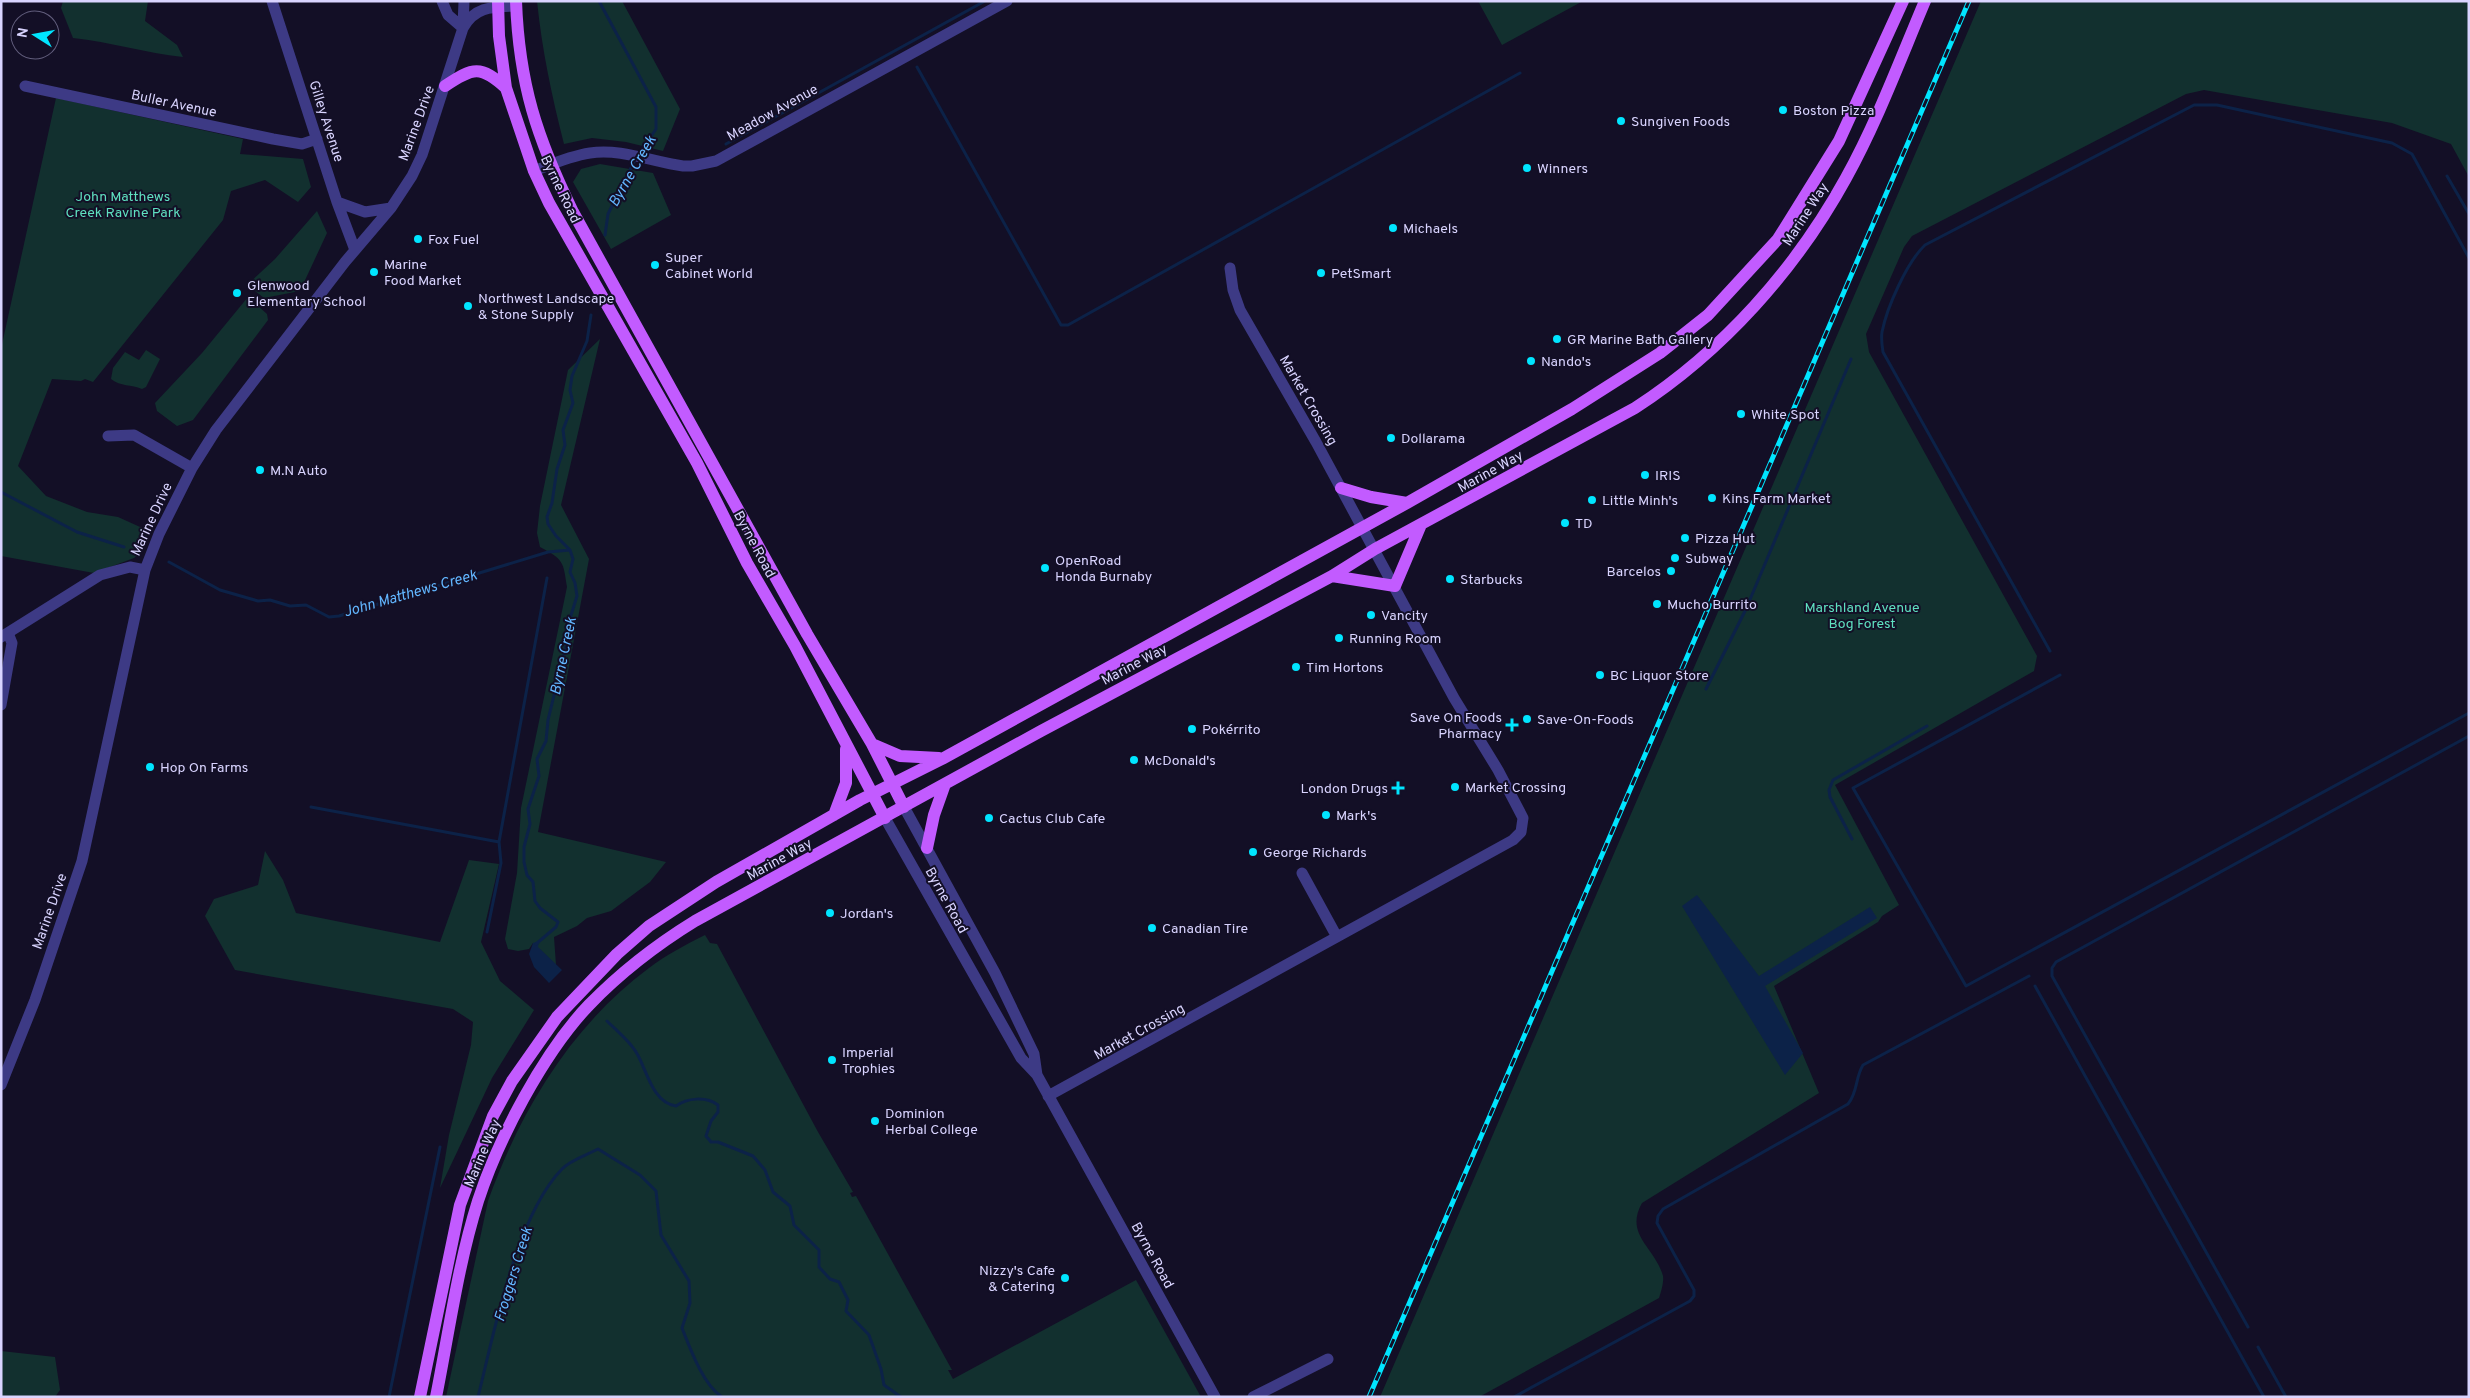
<svg xmlns="http://www.w3.org/2000/svg" width="2470" height="1398" font-family="Overpass,sans-serif">
	<style>
		.green { fill: #12302f }
		.water { fill: #0c2248 }
		.lines { fill: none; stroke-linecap: round; stroke-linejoin: round }
		.stream { stroke: #0c2248; stroke-width: 3 }
		.minor { stroke: #3d3a85; stroke-width: 11 }
		.major { stroke: #c25bff; stroke-width: 12 }
		.rail-casing { stroke: #00e5ff; stroke-width: 5 }
		.rail { stroke: #130f26; stroke-width: 3; stroke-dasharray: 9; stroke-linecap: butt }
		.poi-dot { fill: #00e5ff; stroke: #130f26; stroke-width: 2 }
		.labels { text-anchor: middle; stroke-width: 4; stroke-linejoin: round; paint-order: stroke }
		.street-label { font-size: 14px; fill: #d9d4ff; stroke: #130f26 }
		.poi-label { font-size: 14px; fill: #d9d4ff; stroke: #130f26; text-anchor: start }
		.park-label { font-size: 14px; fill: #5fe0c0; stroke: #130f26 }
		.water-label { font-size: 15px; font-style: italic; fill: #62b6ff; stroke: #130f26 }
	</style>
	<rect width="100%" height="100%" fill="#130f26"/>
	<path class="green" d="M63,1H148L145,21L177,45L183,57C146,53 110,42 73,38L61,8Z
		M537,1H622L680,109L663,151L626,142L592,138L564,144C552,97 542,50 537,1Z
		M1478,1H1583L1502,45Z
		M1981,1H2469V177L2451,144L2392,123L2204,90L2186,94L1912,236L1904,247L1866,334L1869,352L2037,656L2034,671L1835,785L1899,905L1882,916L1878,922L1774,986L1819,1093L1642,1203C1624,1235 1655,1247 1663,1276C1664,1282 1661,1292 1659,1298L1479,1397H1380Z
		M56,98L243,139L240,154L303,159L311,187L298,202L265,180L231,191L223,220L93,382L85,379L81,381L52,379L18,466L46,496L87,512L118,517L149,531L141,552L134,558L94,573L1,556V349Z
		M600,164L653,173L671,215L611,249L573,182L581,169Z
		M317,211L327,233L300,291L264,298L247,285L275,259Z
		M248,297L267,314L268,320L193,420L177,426L157,411L155,403L202,353Z
		M600,339L561,505L589,559L538,832L666,862L650,882L611,911L587,918L577,926L554,937L556,965L533,943L529,949L518,951L508,949L505,939L517,873L521,808L567,587C563,561 564,560 540,547L537,533L540,506L568,370Z
		M146,350L160,359L146,387L142,389C131,384 121,387 111,379L113,368L125,352L139,360Z
		M265,851L283,880L296,913L440,942L469,860L499,864L481,942L500,981L534,1010L492,1078L440,1188L449,1135L471,1045L473,1022L453,1009L235,970L205,916L214,899L258,885Z
		M705,935L710,943L717,944L818,1132L853,1192L850,1193L852,1197L856,1196L952,1370H948L953,1379L1136,1280L1201,1397H446L488,1201C520,1111 571,1026 649,968C666,955 685,945 705,935Z
		M1,1351L55,1357L60,1390L55,1397H1Z"/>
	<path class="water" d="M1697,895L1759,976L1870,907L1877,918L1765,986L1803,1053L1785,1075L1682,906Z
		M539,941L538,947L562,970L549,983L534,967L529,954L533,943Z"/>
	<g class="lines">
		<path class="stream" d="M599,1L656,107V129L640,153
			M917,67L1061,325H1068L1520,73
			M726,144L985,1
			M2447,176L2469,214
			M605,235L608,214L636,158
			M1,492L77,532L124,547
			M169,562L220,590L258,601L270,600L290,606L306,605L329,617L339,616L548,552L570,550
			M2050,651L1883,352C1882,346 1881,339 1882,332C1887,307 1907,262 1925,245L2194,105H2217L2392,143L2412,154L2469,258
			M2060,675L1853,788L1966,986L2469,713
			M1706,689L1746,609L1851,359
			M311,807L499,842
			M1852,839L1830,797L1829,790L1833,780L1927,726
			M487,932L501,863L499,842L547,578
			M536,944L556,927L558,922L540,908L535,901L533,882L527,875L524,862V847L530,824L528,809L539,776L537,759L546,741L548,720L567,642V628L577,596L575,583L570,572L573,559L570,550L556,536L548,524L547,517L552,503L557,469L565,445L563,430L573,403L570,390L572,376L587,341L591,315
			M2035,986L2264,1397
			M607,1021C616,1030 627,1039 634,1049C646,1064 650,1102 676,1106C687,1098 706,1096 718,1105V1112L711,1121L706,1136L711,1142H718L753,1156L765,1170L773,1192L790,1206L794,1225L819,1250V1267L830,1279L839,1282L848,1300L846,1311L869,1335L881,1369L884,1385L901,1397
			M2248,1327L2052,976V968L2056,962L2469,736
			M2258,1347L2286,1397
			M389,1397L440,1147
			M478,1397C494,1333 516,1216 562,1169C570,1160 587,1155 598,1149L640,1175L656,1191L661,1235L689,1281L690,1303L682,1328C690,1348 703,1385 722,1397
			M1514,1397L1690,1301L1694,1296V1290L1657,1223L1658,1216L1663,1209L1848,1104C1858,1092 1855,1078 1863,1065L2029,976"/>
		<path class="minor" d="M272,1L337,202L355,250
			M442,1L448,15L463,28
			M463,27L464,1
			M25,86L273,139L302,144L317,139
			M534,171C552,164 570,156 590,153C620,148 653,162 683,166H692L716,161L1007,1
			M337,202L365,212L391,208
			M108,436L134,435L192,468
			M1,637L100,575L130,567L145,570
			M1,705L12,643L8,633
			M904,807L995,973L1034,1054L1037,1075
			M885,818L1021,1058L1037,1075L1215,1397
			M1302,873L1337,937
			M1,1085L35,1000L82,861L145,570L159,534L192,468L216,430L345,262L391,208L412,176L422,155L463,28C475,6 493,7 516,6
			M1048,1096L1513,840L1521,832L1523,818L1498,770L1454,698L1316,442L1240,310L1233,290L1230,268
			M1253,1397L1328,1359"/>
		<path class="major" d="M498,1L499,36L506,88L534,171L549,203L697,463L747,563L795,646L885,818
			M516,1C519,84 537,138 573,212L807,634L872,744L904,807
			M445,86C473,67 481,65 506,88
			M1341,488L1371,497L1407,503
			M1332,576L1395,586L1420,527
			M872,744L900,756L939,758
			M834,815L846,783V749
			M927,848L934,815L945,784
			M420,1397L460,1205L493,1116L512,1081L557,1017L617,954L649,926L716,882L860,800L942,759L1407,503L1572,409L1660,353L1708,315L1778,239L1839,141L1903,1
			M436,1397C449,1332 458,1264 478,1201C498,1139 544,1052 589,1005C621,972 656,945 695,921L1041,731L1332,576L1375,549L1635,408C1723,351 1796,269 1846,178C1877,122 1900,60 1925,1"/>
		<g class="rail-casing">
			<path id="rail" d="M1369,1397L1969,1"/>
		</g>
		<use href="#rail" class="rail"/>
	</g>
	<g class="poi-dot">
		<circle cx="1783" cy="110" r="5"/>
		<circle cx="1621" cy="121" r="5"/>
		<circle cx="1527" cy="168" r="5"/>
		<circle cx="1393" cy="228" r="5"/>
		<circle cx="418" cy="239" r="5"/>
		<circle cx="655" cy="265" r="5"/>
		<circle cx="374" cy="272" r="5"/>
		<circle cx="1321" cy="273" r="5"/>
		<circle cx="237" cy="293" r="5"/>
		<circle cx="468" cy="306" r="5"/>
		<circle cx="1557" cy="339" r="5"/>
		<circle cx="1531" cy="361" r="5"/>
		<circle cx="1741" cy="414" r="5"/>
		<circle cx="1391" cy="438" r="5"/>
		<circle cx="260" cy="470" r="5"/>
		<circle cx="1645" cy="475" r="5"/>
		<circle cx="1712" cy="498" r="5"/>
		<circle cx="1592" cy="500" r="5"/>
		<circle cx="1565" cy="523" r="5"/>
		<circle cx="1685" cy="538" r="5"/>
		<circle cx="1675" cy="558" r="5"/>
		<circle cx="1045" cy="568" r="5"/>
		<circle cx="1671" cy="571" r="5"/>
		<circle cx="1450" cy="579" r="5"/>
		<circle cx="1657" cy="604" r="5"/>
		<circle cx="1371" cy="615" r="5"/>
		<circle cx="1339" cy="638" r="5"/>
		<circle cx="1296" cy="667" r="5"/>
		<circle cx="1600" cy="675" r="5"/>
		<circle cx="1527" cy="719" r="5"/>
		<path d="M1509.5 717.5h5v5h5v5h-5v5h-5v-5h-5v-5h5z"/>
		<circle cx="1192" cy="729" r="5"/>
		<circle cx="1134" cy="760" r="5"/>
		<circle cx="150" cy="767" r="5"/>
		<circle cx="1455" cy="787" r="5"/>
		<path d="M1395.5 780.5h5v5h5v5h-5v5h-5v-5h-5v-5h5z"/>
		<circle cx="1326" cy="815" r="5"/>
		<circle cx="989" cy="818" r="5"/>
		<circle cx="1253" cy="852" r="5"/>
		<circle cx="830" cy="913" r="5"/>
		<circle cx="1152" cy="928" r="5"/>
		<circle cx="832" cy="1060" r="5"/>
		<circle cx="875" cy="1121" r="5"/>
		<circle cx="1065" cy="1278" r="5"/>
	</g>
	<g class="labels">
		<g class="street-label">
			<text transform="translate(174 103) rotate(12)" y="5">Buller Avenue</text>
			<text transform="translate(772 112) rotate(-29)" y="5">Meadow Avenue</text>
			<text transform="translate(327 121) rotate(72)" y="5">Gilley Avenue</text>
			<text transform="translate(416 123) rotate(-70)" y="5">Marine Drive</text>
			<text transform="translate(561 189) rotate(64)" y="5">Byrne Road</text>
			<text transform="translate(1805 214) rotate(-57)" y="5">Marine Way</text>
			<text transform="translate(1309 400) rotate(60)" y="5">Market Crossing</text>
			<text transform="translate(1490 471) rotate(-29)" y="5">Marine Way</text>
			<text transform="translate(151 519) rotate(-65)" y="5">Marine Drive</text>
			<text transform="translate(755 544) rotate(62)" y="5">Byrne Road</text>
			<text transform="translate(1134 664) rotate(-28)" y="5">Marine Way</text>
			<text transform="translate(779 859) rotate(-29)" y="5">Marine Way</text>
			<text transform="translate(947 900) rotate(61)" y="5">Byrne Road</text>
			<text transform="translate(49 911) rotate(-71)" y="5">Marine Drive</text>
			<text transform="translate(1139 1031) rotate(-29)" y="5">Market Crossing</text>
			<text transform="translate(482 1153) rotate(-67)" y="5">Marine Way</text>
			<text transform="translate(1153 1255) rotate(61)" y="5">Byrne Road</text>
		</g>
		<g class="poi-label">
			<text x="1793" y="115">Boston Pizza</text>
			<text x="1631" y="126">Sungiven Foods</text>
			<text x="1537" y="173">Winners</text>
			<text x="1403" y="233">Michaels</text>
			<text x="428" y="244">Fox Fuel</text>
			<text x="665" y="262">Super<tspan x="665" dy="16">Cabinet World</tspan></text>
			<text x="384" y="269">Marine<tspan x="384" dy="16">Food Market</tspan></text>
			<text x="1331" y="278">PetSmart</text>
			<text x="247" y="290">Glenwood<tspan x="247" dy="16">Elementary School</tspan></text>
			<text x="478" y="303">Northwest Landscape<tspan x="478" dy="16">&amp; Stone Supply</tspan></text>
			<text x="1567" y="344">GR Marine Bath Gallery</text>
			<text x="1541" y="366">Nando's</text>
			<text x="1751" y="419">White Spot</text>
			<text x="1401" y="443">Dollarama</text>
			<text x="270" y="475">M.N Auto</text>
			<text x="1655" y="480">IRIS</text>
			<text x="1722" y="503">Kins Farm Market</text>
			<text x="1602" y="505">Little Minh's</text>
			<text x="1575" y="528">TD</text>
			<text x="1695" y="543">Pizza Hut</text>
			<text x="1685" y="563">Subway</text>
			<text x="1055" y="565">OpenRoad<tspan x="1055" dy="16">Honda Burnaby</tspan></text>
			<text x="1661" y="576" text-anchor="end">Barcelos</text>
			<text x="1460" y="584">Starbucks</text>
			<text x="1667" y="609">Mucho Burrito</text>
			<text x="1381" y="620">Vancity</text>
			<text x="1349" y="643">Running Room</text>
			<text x="1306" y="672">Tim Hortons</text>
			<text x="1610" y="680">BC Liquor Store</text>
			<text x="1502" y="722" text-anchor="end">Save On Foods<tspan x="1502" dy="16">Pharmacy</tspan></text>
			<text x="1537" y="724">Save-On-Foods</text>
			<text x="1202" y="734">Pokérrito</text>
			<text x="1144" y="765">McDonald's</text>
			<text x="160" y="772">Hop On Farms</text>
			<text x="1465" y="792">Market Crossing</text>
			<text x="1388" y="793" text-anchor="end">London Drugs</text>
			<text x="1336" y="820">Mark's</text>
			<text x="999" y="823">Cactus Club Cafe</text>
			<text x="1263" y="857">George Richards</text>
			<text x="840" y="918">Jordan's</text>
			<text x="1162" y="933">Canadian Tire</text>
			<text x="842" y="1057">Imperial<tspan x="842" dy="16">Trophies</tspan></text>
			<text x="885" y="1118">Dominion<tspan x="885" dy="16">Herbal College</tspan></text>
			<text x="1055" y="1275" text-anchor="end">Nizzy's Cafe<tspan x="1055" dy="16">&amp; Catering</tspan></text>
		</g>
		<g class="park-label">
			<text x="123" y="201">John Matthews<tspan x="123" dy="16">Creek Ravine Park</tspan></text>
			<text x="1862" y="612">Marshland Avenue<tspan x="1862" dy="16">Bog Forest</tspan></text>
		</g>
		<g class="water-label">
			<text transform="translate(632 171) rotate(-60)" y="5">Byrne Creek</text>
			<text transform="translate(410 593) rotate(-16)" y="5">John Matthews Creek</text>
			<text transform="translate(563 656) rotate(-78)" y="5">Byrne Creek</text>
			<text transform="translate(513 1274) rotate(-73)" y="5">Froggers Creek</text>
		</g>
	</g>
	<rect width="2470" height="1398" fill="none" stroke="#d9d4ff" stroke-width="5"/>
	<g transform="translate(35 35) rotate(281)"><circle r="24" fill="#130f26" stroke="#625e7d"/>
	<path d="M0-4L9 19L0 12L-9 19Z" fill="#00e5ff"/>
	<text y="-8" font-size="14" font-weight="bold" text-anchor="middle" fill="#d9d4ff">N</text>
	</g>
</svg>
